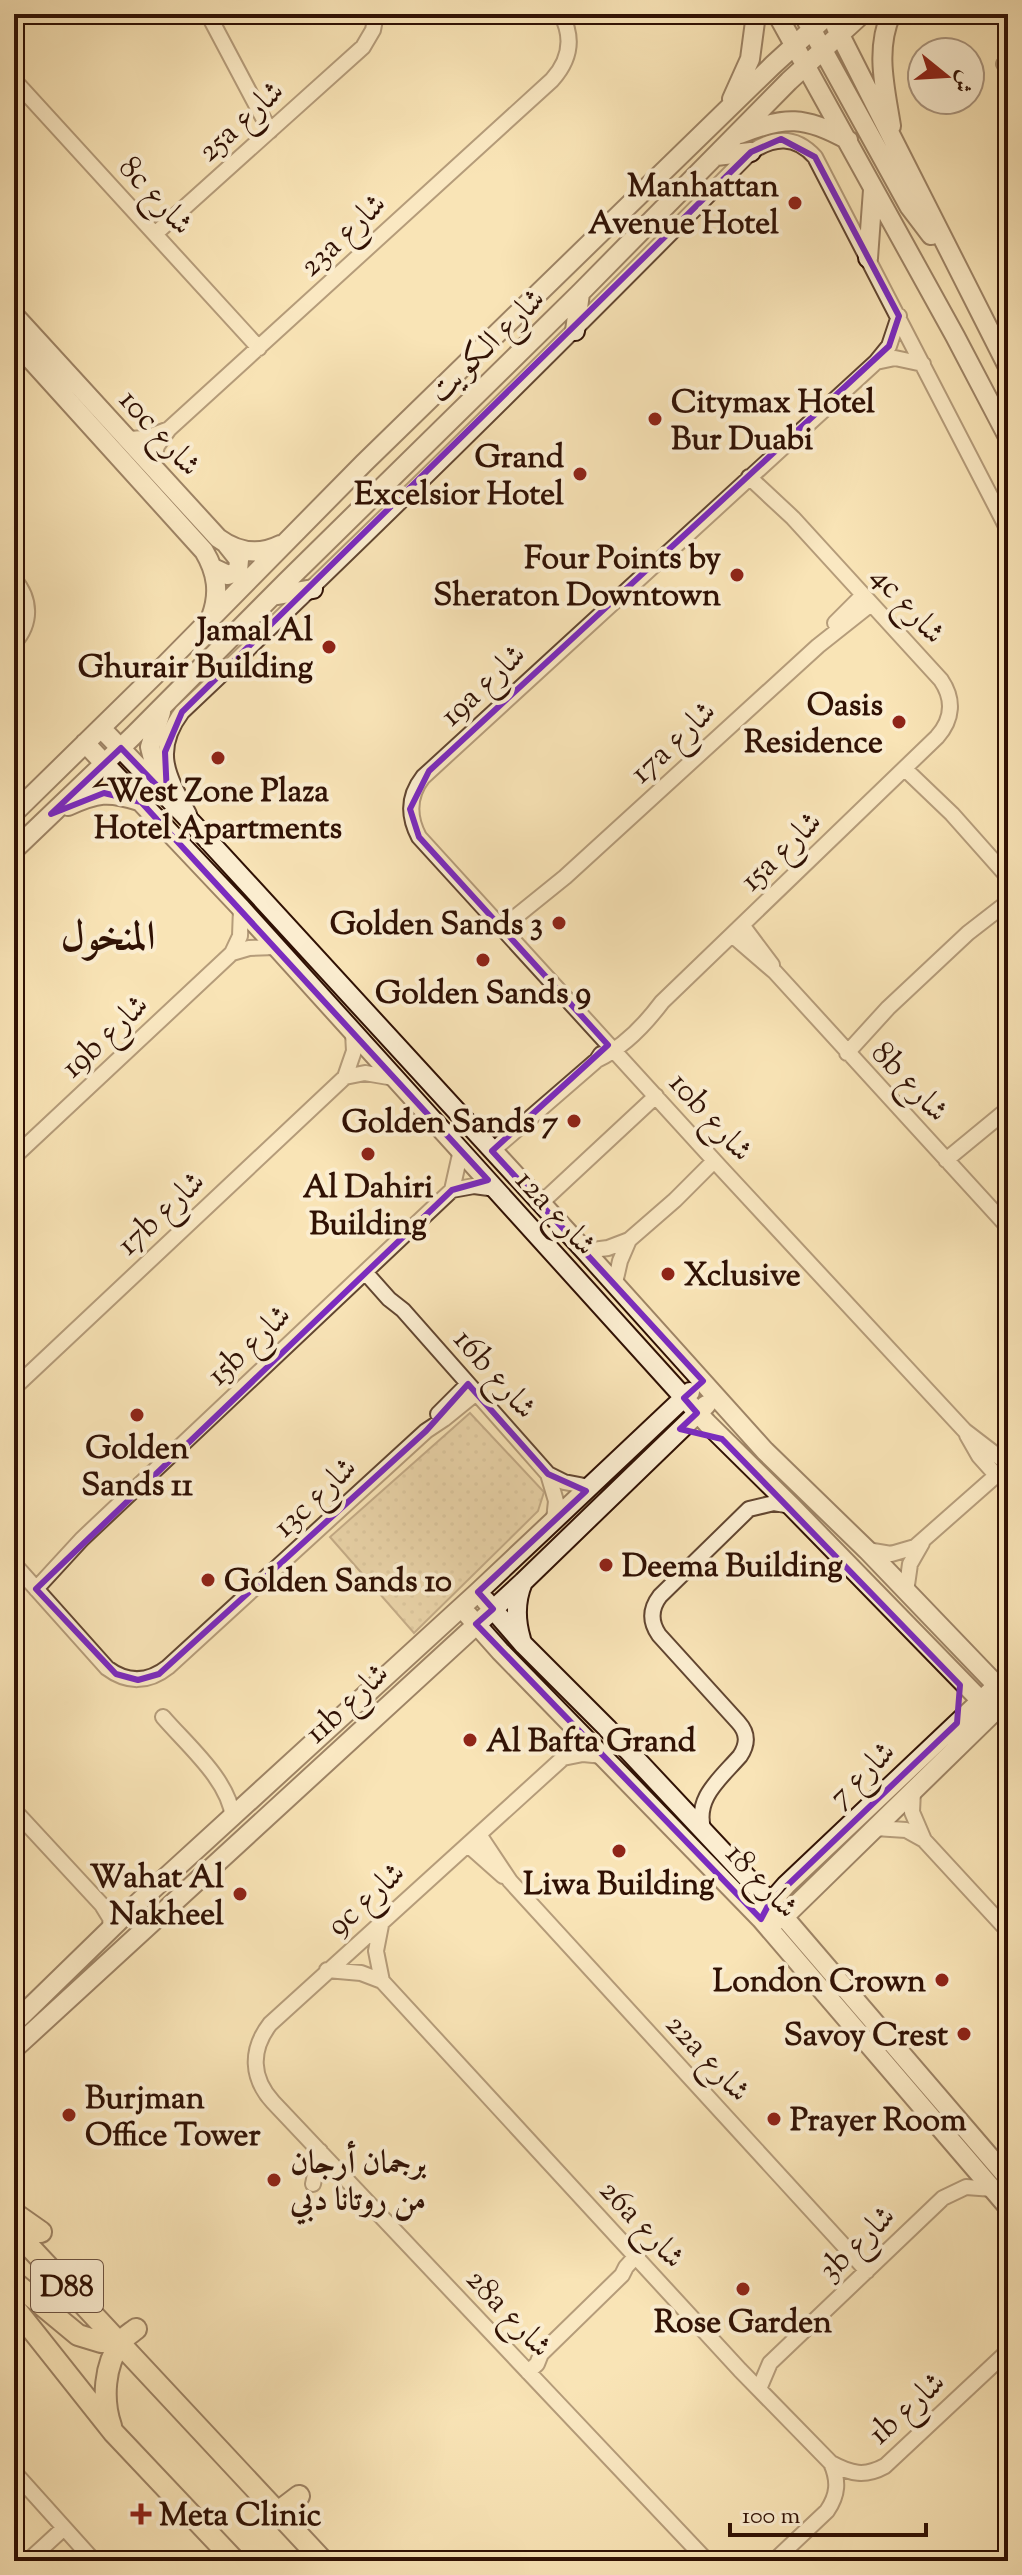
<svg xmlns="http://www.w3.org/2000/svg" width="1022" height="2575" font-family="'Sorts Mill Goudy',Amiri,serif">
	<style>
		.park { fill: url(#park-dots); stroke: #84684e; stroke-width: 2 }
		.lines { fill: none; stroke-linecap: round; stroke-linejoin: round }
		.street-casing { stroke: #624631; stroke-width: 18 }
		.secondary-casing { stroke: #301104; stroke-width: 22 }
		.primary-casing { stroke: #301104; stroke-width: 24 }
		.street { stroke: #fbedd0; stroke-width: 14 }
		.secondary { stroke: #fbedd0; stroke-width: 18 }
		.primary { stroke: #f9e4b7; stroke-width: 20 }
		.marked { fill: none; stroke: #7b2cbf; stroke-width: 6; stroke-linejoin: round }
		.poi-dot { fill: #8f2418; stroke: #fbedd0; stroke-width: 3 }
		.labels { text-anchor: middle; stroke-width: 8; stroke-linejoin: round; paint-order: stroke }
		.shield { fill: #fbedd0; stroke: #6d5341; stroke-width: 2 }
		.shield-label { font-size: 30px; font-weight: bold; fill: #301104 }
		.street-label { font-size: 32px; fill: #301104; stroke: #fbedd0 }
		.poi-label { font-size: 32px; font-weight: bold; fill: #301104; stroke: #fbedd0; text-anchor: end }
		.district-label { font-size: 40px; font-weight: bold; fill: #301104; stroke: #fbedd0 }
	</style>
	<defs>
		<pattern id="park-dots" width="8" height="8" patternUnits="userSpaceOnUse" patternTransform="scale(2)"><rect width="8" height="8" fill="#d7c099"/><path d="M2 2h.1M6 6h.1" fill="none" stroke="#b9a482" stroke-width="1.8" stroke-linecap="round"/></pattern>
	</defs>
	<rect width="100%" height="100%" fill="#f9e4b7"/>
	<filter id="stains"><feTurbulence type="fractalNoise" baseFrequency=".0025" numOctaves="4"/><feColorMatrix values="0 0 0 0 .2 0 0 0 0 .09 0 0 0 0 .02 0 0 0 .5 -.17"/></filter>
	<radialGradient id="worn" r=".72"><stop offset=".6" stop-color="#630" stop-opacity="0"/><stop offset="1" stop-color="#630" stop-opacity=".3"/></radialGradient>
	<path class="park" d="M470,1413L544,1492L538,1511L414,1633L330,1537Z"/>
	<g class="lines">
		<g class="street-casing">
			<path id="street" d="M208,14L270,131
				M1004,64L1008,66
				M14,80L259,348
				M155,234L363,47L373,30L376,14
				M899,316L889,346L876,362L423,777C408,796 408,816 419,837L720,1167L965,1431L1008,1464
				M876,362L895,358L923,364
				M127,439L146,438L169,429
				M152,467L157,446L169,429L552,80C570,60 574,38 561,14
				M14,579C31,599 32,623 14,643
				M835,623L863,595
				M905,769L952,814L1008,877
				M189,814C168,776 153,751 182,712C375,529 564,342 751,152C774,137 795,135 815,157L1008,530
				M742,925L772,965
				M503,927L565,877L818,646L871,604
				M732,935L775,972L1008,1227
				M232,953L249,948L275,947
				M847,1053L888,1008L968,933L1008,902
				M597,1060C624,1047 644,1026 662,1002L937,737C953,719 954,699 941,680L793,518L749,477
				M345,1077L365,1073L394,1078
				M492,1151L597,1060L601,1054
				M14,1157L232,953L240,936L241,908
				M946,1160L1008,1109
				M452,1190L474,1186L496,1189
				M541,1203L656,1096
				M585,1251L608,1248L629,1240L675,1200L714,1161
				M365,1272L389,1299L403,1310L548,1474L556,1501L554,1520
				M615,1283L620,1261L629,1240
				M14,1388L345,1077L354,1051L353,1033
				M438,1414L468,1384
				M967,1435L979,1456L996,1475
				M548,1474L564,1482L590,1487
				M867,1550L891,1554L915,1547L1008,1465
				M14,1564L107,1668C127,1683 148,1683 168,1667L426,1431L444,1419L476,1393
				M36,1589L82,1539L452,1190L461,1150
				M906,1592L910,1564L922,1543
				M163,1717C187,1745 229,1780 233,1818
				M575,1726L563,1758L270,2024C250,2050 251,2078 273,2102L707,2561
				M563,1758L583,1754L603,1756
				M913,1791L912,1812L924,1840L1008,1931
				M14,1810L102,1905L110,1918L111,1929
				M875,1828L906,1830L924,1840
				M704,1832C693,1799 720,1779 740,1756C748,1744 748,1733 738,1722L659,1635C650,1622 650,1609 660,1596L749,1509L774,1503L791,1506
				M480,1836L510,1881L867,2271
				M468,1845L503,1876
				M327,1970L361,1973L382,1981L740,2370L831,2463C839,2481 838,2495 827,2511L774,2561
				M382,1981L376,1951L382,1920
				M313,2184L320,2151
				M528,2372L537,2364L541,2354L622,2275L626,2267L636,2256
				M759,2389L770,2363L943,2198L966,2187L993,2189
				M831,2463C851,2474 865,2477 885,2466L1008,2351
				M14,2472L94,2561
				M28,2561L64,2528"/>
		</g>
		<g class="secondary-casing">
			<path id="secondary" d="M777,14L955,336L1008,437
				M803,14L909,206L931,235
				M891,14C875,50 885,88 891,126
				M836,27L1008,367
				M732,99L750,59L756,14
				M740,134C785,116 805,116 848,140
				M716,156L751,152
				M868,258L873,190
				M14,315L218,538C237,552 258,556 280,545
				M575,331L580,293
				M14,341L204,551C217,573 220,593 211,617
				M213,568L228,575L238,571L239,560L227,545
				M272,596L313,589
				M101,728L194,825L585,1251L765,1451L867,1550L1008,1697
				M85,743L241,908L707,1423L791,1506L993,1713
				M160,787L150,747L161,712
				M68,806C97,793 108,791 139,801
				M14,813L161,669L364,463L773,65L829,14
				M14,850L133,736L287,581L580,293L789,81L862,14
				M485,1600L524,1645L607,1728L784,1917L1008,2178
				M468,1615L500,1651L761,1919L1008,2207
				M521,1639C515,1619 515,1601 523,1582
				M765,1909L786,1885L1008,1675
				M773,1922L784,1917L1000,1706
				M14,2023L129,1911L478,1592L690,1392
				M14,2049L523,1582L706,1405"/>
		</g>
		<g class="primary-casing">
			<path id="primary" d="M14,2213L41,2232
				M14,2230L323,2561
				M14,2282L78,2335L101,2342H121
				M14,2307L114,2433L235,2561
				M111,2426C102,2400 104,2365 121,2342C124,2337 131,2333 136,2329
				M278,2512L299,2496"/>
		</g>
		<use href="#street" class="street"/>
		<use href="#secondary" class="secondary"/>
		<use href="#primary" class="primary"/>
	</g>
	<path d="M0 0H1022V2575H0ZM781,139L815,157L899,316L889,346L429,771L410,809L419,837L608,1045L492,1151L703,1381L684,1398L697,1413L680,1429L722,1439L960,1685L957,1723L770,1902L761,1919L476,1624L493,1609L478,1592L586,1491L548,1474L468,1384L426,1431L159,1674L138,1680L116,1674L36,1589L452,1190L488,1180L141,802L104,793L51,814L121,748L167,796L165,752L182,712L751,152Z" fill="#f9e4b7" fill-opacity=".55" fill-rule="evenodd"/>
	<path class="marked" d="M781,139L815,157L899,316L889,346L429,771L410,809L419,837L608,1045L492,1151L703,1381L684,1398L697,1413L680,1429L722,1439L960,1685L957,1723L770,1902L761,1919L476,1624L493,1609L478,1592L586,1491L548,1474L468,1384L426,1431L159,1674L138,1680L116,1674L36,1589L452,1190L488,1180L141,802L104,793L51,814L121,748L167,796L165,752L182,712L751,152Z"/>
	<g class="poi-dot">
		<circle cx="795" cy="203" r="8"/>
		<circle cx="655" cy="419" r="8"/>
		<circle cx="580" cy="474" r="8"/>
		<circle cx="737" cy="575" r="8"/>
		<circle cx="329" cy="647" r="8"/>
		<circle cx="899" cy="722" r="8"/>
		<circle cx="218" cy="758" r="8"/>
		<circle cx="559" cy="923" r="8"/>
		<circle cx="483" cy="960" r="8"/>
		<circle cx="574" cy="1121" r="8"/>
		<circle cx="368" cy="1154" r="8"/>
		<circle cx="668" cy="1274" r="8"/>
		<circle cx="137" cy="1415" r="8"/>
		<circle cx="606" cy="1565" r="8"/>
		<circle cx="208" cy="1580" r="8"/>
		<circle cx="470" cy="1740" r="8"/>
		<circle cx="619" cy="1851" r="8"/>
		<circle cx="240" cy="1894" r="8"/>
		<circle cx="942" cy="1980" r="8"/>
		<circle cx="964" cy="2034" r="8"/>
		<circle cx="69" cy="2115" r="8"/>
		<circle cx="774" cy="2119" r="8"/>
		<circle cx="274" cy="2180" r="8"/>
		<circle cx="743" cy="2289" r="8"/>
		<path d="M137 2502h8v8h8v8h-8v8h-8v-8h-8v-8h8z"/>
	</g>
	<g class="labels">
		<rect class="shield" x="31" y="2260" width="72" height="52" rx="6"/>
		<g class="shield-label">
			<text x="67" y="2296">D88</text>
		</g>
		<g class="street-label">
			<text transform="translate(240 120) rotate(-42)" y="11">25a شارع</text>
			<text transform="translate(157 195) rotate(48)" y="11">8c شارع</text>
			<text transform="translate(342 234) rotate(-43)" y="11">23a شارع</text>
			<text transform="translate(486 344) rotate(-44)" y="11">شارع الكويت</text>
			<text transform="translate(161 432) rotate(48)" y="11">10c شارع</text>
			<text transform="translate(909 604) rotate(48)" y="11">4c شارع</text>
			<text transform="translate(482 684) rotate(-43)" y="11">19a شارع</text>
			<text transform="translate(672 741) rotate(-43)" y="11">17a شارع</text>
			<text transform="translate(780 850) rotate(-44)" y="11">15a شارع</text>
			<text transform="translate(104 1035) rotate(-43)" y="11">19b شارع</text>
			<text transform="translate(911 1081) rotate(47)" y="11">8b شارع</text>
			<text transform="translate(712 1116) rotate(48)" y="11">10b شارع</text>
			<text transform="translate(160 1212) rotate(-43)" y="11">17b شارع</text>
			<text transform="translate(557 1212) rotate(48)" y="11">12a شارع</text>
			<text transform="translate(248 1344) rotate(-43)" y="11">15b شارع</text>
			<text transform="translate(496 1373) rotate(49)" y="11">16b شارع</text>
			<text transform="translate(314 1496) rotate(-43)" y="11">13c شارع</text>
			<text transform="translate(346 1702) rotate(-43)" y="11">11b شارع</text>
			<text transform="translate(861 1773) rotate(-44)" y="11">شارع 7</text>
			<text transform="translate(763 1880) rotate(47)" y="11">شارع 18</text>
			<text transform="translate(365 1898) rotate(-42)" y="11">9c شارع</text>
			<text transform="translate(709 2057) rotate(47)" y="11">22a شارع</text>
			<text transform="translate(643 2223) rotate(47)" y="11">26a شارع</text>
			<text transform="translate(856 2242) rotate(-44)" y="11">3b شارع</text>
			<text transform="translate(510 2312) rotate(47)" y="11">28a شارع</text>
			<text transform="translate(906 2407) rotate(-42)" y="11">1b شارع</text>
		</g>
		<g class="poi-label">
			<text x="779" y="196">Manhattan<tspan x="779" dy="37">Avenue Hotel</tspan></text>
			<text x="671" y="412" text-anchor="start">Citymax Hotel<tspan x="671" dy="37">Bur Duabi</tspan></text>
			<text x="564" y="467">Grand<tspan x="564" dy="37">Excelsior Hotel</tspan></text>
			<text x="721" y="568">Four Points by<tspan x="721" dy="37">Sheraton Downtown</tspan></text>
			<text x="313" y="640">Jamal Al<tspan x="313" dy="37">Ghurair Building</tspan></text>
			<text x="883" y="715">Oasis<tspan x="883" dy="37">Residence</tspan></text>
			<text x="218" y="801" text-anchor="middle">West Zone Plaza<tspan x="218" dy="37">Hotel Apartments</tspan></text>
			<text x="543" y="934">Golden Sands 3</text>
			<text x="483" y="1003" text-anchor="middle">Golden Sands 9</text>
			<text x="558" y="1132">Golden Sands 7</text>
			<text x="368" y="1197" text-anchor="middle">Al Dahiri<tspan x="368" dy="37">Building</tspan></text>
			<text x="684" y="1285" text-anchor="start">Xclusive</text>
			<text x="137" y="1458" text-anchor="middle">Golden<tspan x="137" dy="37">Sands 11</tspan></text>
			<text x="622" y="1576" text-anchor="start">Deema Building</text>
			<text x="224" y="1591" text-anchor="start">Golden Sands 10</text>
			<text x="486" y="1751" text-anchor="start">Al Bafta Grand</text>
			<text x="224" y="1887">Wahat Al<tspan x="224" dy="37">Nakheel</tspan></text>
			<text x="619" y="1894" text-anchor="middle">Liwa Building</text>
			<text x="926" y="1991">London Crown</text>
			<text x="948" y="2045">Savoy Crest</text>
			<text x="85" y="2108" text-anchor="start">Burjman<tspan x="85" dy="37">Office Tower</tspan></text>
			<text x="790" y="2130" text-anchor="start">Prayer Room</text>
			<text x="290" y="2173" text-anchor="start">برجمان أرجان<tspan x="290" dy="37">من روتانا دبي</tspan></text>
			<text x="743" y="2332" text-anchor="middle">Rose Garden</text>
			<text x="159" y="2525" text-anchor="start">Meta Clinic</text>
		</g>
		<g class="district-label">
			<text x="108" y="949">المنخول</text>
		</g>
	</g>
	<rect width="1022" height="2575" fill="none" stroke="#f9e4b7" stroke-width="48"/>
	<rect x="16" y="16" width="990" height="2543" fill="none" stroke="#301104" stroke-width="4"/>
	<rect x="24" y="24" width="974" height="2527" fill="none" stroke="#301104" stroke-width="2"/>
	<g transform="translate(946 76) rotate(108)"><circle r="38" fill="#fbedd0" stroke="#aa957e" stroke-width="2"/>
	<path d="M0-6L14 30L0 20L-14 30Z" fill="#8f2418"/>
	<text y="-12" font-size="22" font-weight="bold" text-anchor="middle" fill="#301104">ش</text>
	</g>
	<path d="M730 2523v12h196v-12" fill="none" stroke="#301104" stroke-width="4"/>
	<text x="742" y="2523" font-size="24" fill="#301104" stroke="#fbedd0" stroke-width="6" paint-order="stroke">100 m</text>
	<rect width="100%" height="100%" filter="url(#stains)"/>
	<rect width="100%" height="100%" fill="url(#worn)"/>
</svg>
